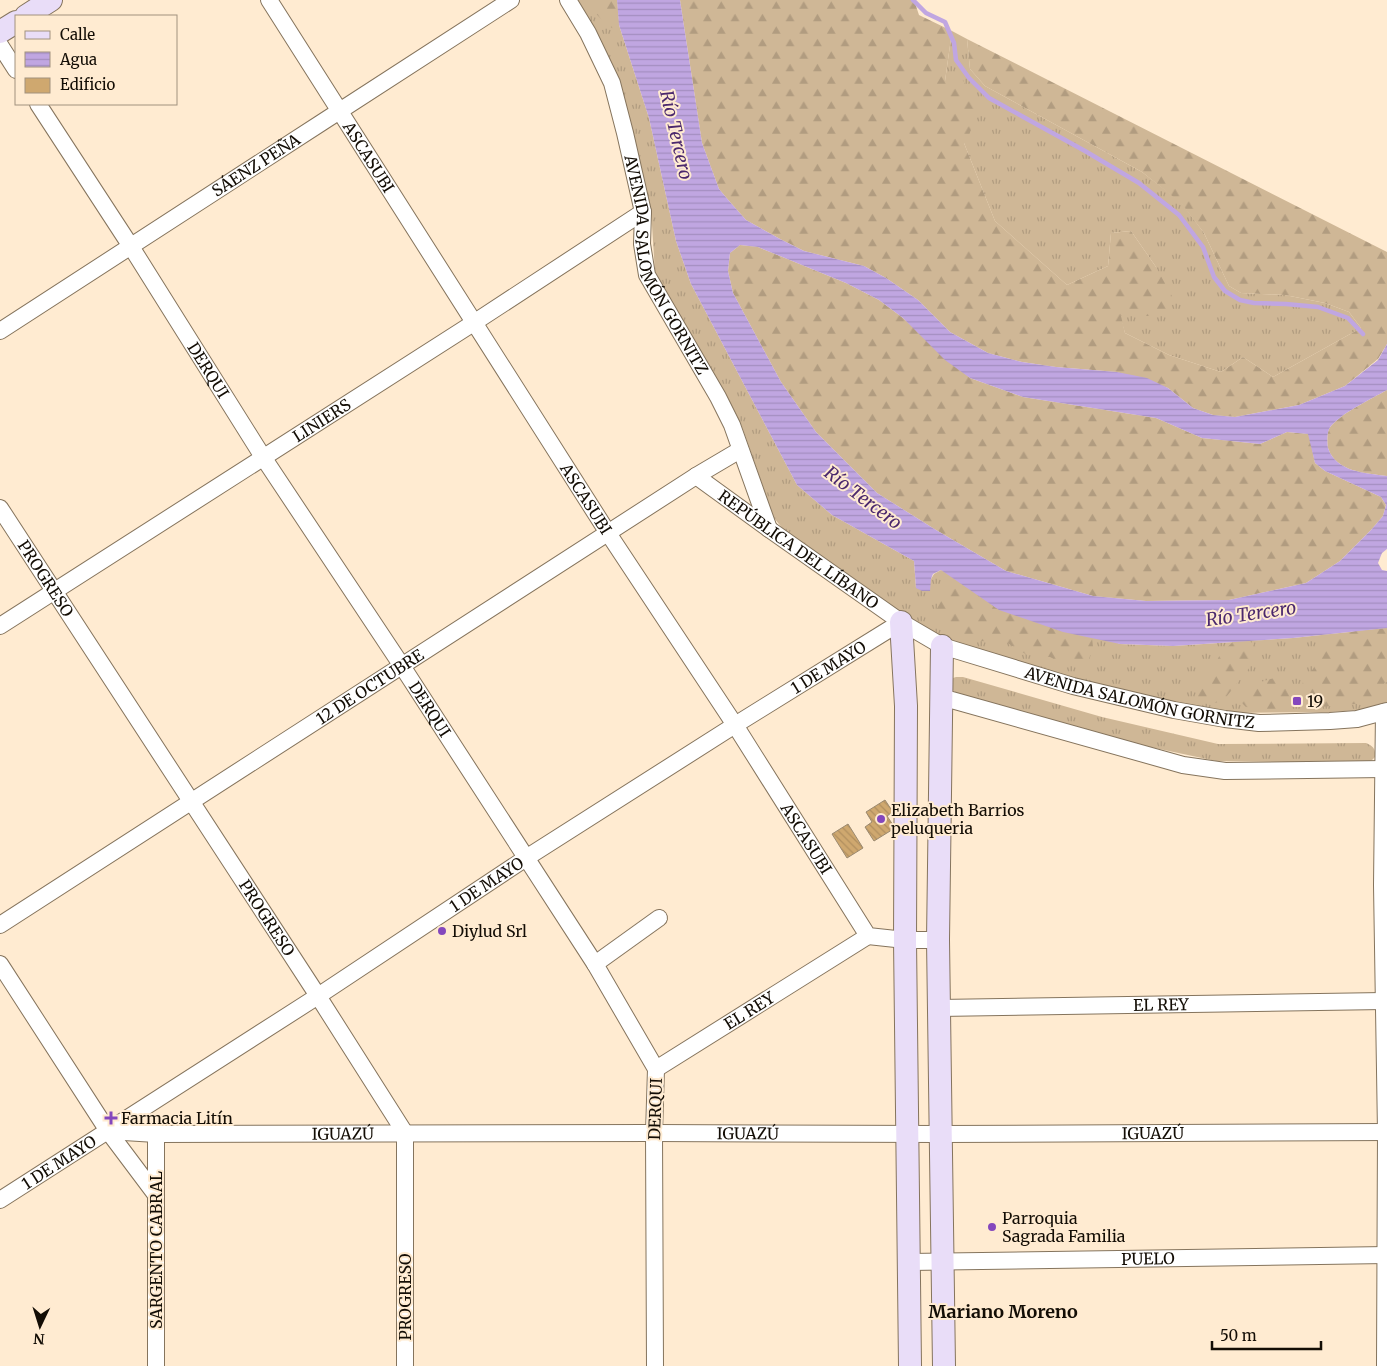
<svg xmlns="http://www.w3.org/2000/svg" width="1387" height="1366" font-family="Merriweather,serif">
	<style>
		.grass { fill: url(#grass-tufts) }
		.forest { fill: url(#forest-firs) }
		.water { fill: url(#water-rules); fill-rule: evenodd }
		.lines { fill: none; stroke-linecap: round; stroke-linejoin: round }
		.stream { stroke: #c0a6e1; stroke-width: 4.5 }
		.building { fill: url(#building-back-hatch); stroke: #9a8970 }
		.street-casing { stroke: #85745d; stroke-width: 18 }
		.secondary-casing { stroke: #85745d; stroke-width: 24 }
		.street { stroke: #fff; stroke-width: 16 }
		.secondary { stroke: #e9ddf8; stroke-width: 22 }
		.poi-dot { fill: #8447bd; stroke: #ffebd1; stroke-width: 2 }
		.labels { text-anchor: middle; stroke-width: 4; stroke-linejoin: round; paint-order: stroke }
		.street-label { font-size: 16px; fill: #130d05; stroke: #ffebd1 }
		.poi-label { font-size: 16px; fill: #130d05; stroke: #ffebd1; text-anchor: start }
		.water-label { font-size: 18px; font-style: italic; fill: #4b286d; stroke: #ffebd1 }
		.neighbourhood-label { font-size: 18px; font-weight: bold; fill: #130d05; stroke: #ffebd1 }
	</style>
	<defs>
		<pattern id="grass-tufts" width="24" height="20" patternUnits="userSpaceOnUse" patternTransform="scale(1.25)"><rect width="24" height="20" fill="#cfb796"/><path d="M3 7l-1-3M5 7V3M7 7l1-3M15 17l-1-3M17 17v-4M19 17l1-3" fill="none" stroke="#b19c80"/></pattern>
		<pattern id="forest-firs" width="22" height="20" patternUnits="userSpaceOnUse" patternTransform="scale(1.25)"><rect width="22" height="20" fill="#cfb796"/><path d="M5 1l3.5 6h-7zM16 11l3.5 6h-7z" fill="#b19c80"/></pattern>
		<pattern id="water-rules" width="6" height="5" patternUnits="userSpaceOnUse" patternTransform="scale(1.25)"><rect width="6" height="5" fill="#c0a6e1"/><path d="M0 2.5h6" fill="none" stroke="#a48ec0"/></pattern>
		<pattern id="building-back-hatch" width="6" height="6" patternUnits="userSpaceOnUse" patternTransform="scale(1.25)"><rect width="6" height="6" fill="#cfa86f"/><path d="M-1 5l2 2M0 0l6 6M5-1l2 2" fill="none" stroke="#b18f5f"/></pattern>
	</defs>
	<rect width="100%" height="100%" fill="#ffebd1"/>
	<path class="grass" d="M576,0H617L619,25L649,118L676,241L691,284L769,432L797,485L832,515L914,561L916,588L931,579L934,574L941,570L1120,644L1173,646L1293,638L1387,628V702L1360,710L1330,712L1230,713L1176,704L1075,678L944,639L905,616L788,535L774,518L742,427L736,414L655,273L651,209L620,83L600,41Z
		M952,31L967,39L970,69L985,86L1142,172L1181,202L1204,233L1229,286L1241,293L1285,295L1325,303L1349,312L1361,328L1273,377L1243,357L1221,372L1169,355L1125,333L1120,316H1164L1156,267L1131,231L1111,233L1108,266L1067,285L995,221L964,143L945,81Z
		M956,677H963L1102,717L1218,744L1366,743C1373,746 1376,749 1375,757L1370,762L1366,763L1216,761L1136,744L958,694L951,689L953,678Z"/>
	<path class="forest" d="M595,0H617L619,25L615,29C606,26 601,18 594,12Z
		M680,0H914L919,15L952,31L945,81L962,79L982,109L964,143L995,221L1067,285L1108,266L1111,233L1131,231L1156,267L1172,296L1164,316H1121L1125,333L1169,355L1221,372L1243,357L1273,377L1361,328L1349,312L1325,303L1285,295L1241,293L1229,286L1204,233L1181,203L1142,172L985,86L970,69L967,39L1387,252V344L1378,359L1345,386L1299,405L1235,417L1213,415L1193,408L1168,388L1117,372L1056,367L1022,362L988,353L950,332L918,300L886,278L864,266L804,251L780,239L746,220L730,202L719,189L702,143Z
		M740,245L758,247L846,283L879,300L903,318L970,378L1023,397L1156,418L1202,438L1260,444L1287,432L1309,434L1315,463L1325,471L1381,497L1386,505L1383,516L1371,530L1340,561L1306,583L1229,600L1146,601L1093,596L1006,571L936,530L877,493L816,432L781,382L733,293L728,271L730,253Z
		M1387,390V476C1365,473 1336,472 1328,448C1327,443 1327,434 1329,429C1337,415 1373,398 1387,390Z
		M954,584H960L999,610L1063,632L1092,638L1093,647L1089,659L1064,664L1050,657L1027,655L1006,642L979,641L940,625L935,614L940,600L946,588Z
		M1387,628V682L1384,683L1378,696L1366,703L1320,707L1305,703L1301,693L1303,681L1313,669L1331,638L1355,631Z
		M1248,640C1256,645 1258,649 1257,658L1223,701L1210,704L1195,701L1200,681L1210,673L1221,653L1234,641Z
		M1274,678L1283,684L1290,697C1286,715 1259,709 1246,707L1239,700L1240,692L1248,686Z"/>
	<path class="water" d="M617,0H680L702,143L719,189L730,202L746,220L780,239L804,251L864,266L886,278L918,300L950,332L988,353L1022,362L1056,367L1117,372L1147,378L1168,388L1193,408L1213,415L1235,417L1299,405L1345,386L1378,360L1387,344V390C1373,398 1337,415 1329,429C1327,434 1327,443 1328,448C1336,472 1365,473 1387,476V549L1382,553L1378,563L1382,570L1387,571V628L1293,638L1173,646L1120,644L1063,632L999,610L941,570L933,574L931,579L930,591H922L916,588L914,561L832,515L797,485L769,432L691,284L676,241L649,118L619,25ZM740,245L758,247L846,283L879,300L903,318L945,360L970,378L1023,397L1156,418L1202,438L1260,444L1287,432L1308,434L1315,463L1325,471L1381,497L1386,505L1383,516L1371,530L1340,561L1306,583L1229,600L1146,601L1093,596L1006,571L936,530L877,493L816,432L781,382L733,293L728,271L730,253Z"/>
	<g class="lines">
		<path class="stream" d="M913,0L926,13L945,22L954,43L956,60L969,78L989,98L1085,151L1139,183L1179,215L1203,247L1214,277L1225,291L1240,300L1254,303L1286,304L1318,307L1348,318L1363,334"/>
	</g>
	<path class="building" d="M885,800L893,812L887,816L895,828L874,841L865,827L872,822L866,812Z
		M848,824L863,848L847,858L832,834Z"/>
	<g class="lines">
		<g class="street-casing">
			<g id="street">
				<path id="s1" d="M269,0L608,533L735,725L868,936L905,940H938"/>
				<path id="s2" d="M568,0L588,33L612,83L625,133L643,212L642,244L647,275L718,397L732,425L769,529"/>
				<path d="M0,45L16,70"/>
				<path id="s3" d="M38,104L130,245L263,457L402,666L595,964L656,1069L654,1133L655,1366"/>
				<path id="s4" d="M0,331C170,219 341,111 511,0"/>
				<path id="s5" d="M696,476L769,529L901,622L942,646L1073,686L1174,710L1225,719L1259,723L1330,721L1357,719L1387,711"/>
				<path id="s6" d="M0,508L318,996L405,1133V1366"/>
				<path id="s7" d="M0,626L475,322L643,212"/>
				<path d="M941,697L1183,765L1225,771L1384,769"/>
				<path d="M1384,712L1382,885L1386,1132L1385,1366"/>
				<path id="s8" d="M0,925L696,476L740,450"/>
				<path d="M0,964L108,1131L156,1195"/>
				<path d="M595,964L659,918"/>
				<path id="s9" d="M939,1008L1384,1001"/>
				<path id="s10" d="M656,1069L868,936"/>
				<path id="s11" d="M108,1131L156,1134L654,1133L941,1134L1387,1132"/>
				<path id="s12" d="M0,1200L318,996L526,858L735,725L901,622"/>
				<path id="s13" d="M909,1262L1387,1255"/>
				<path d="M156,1366V1134"/>
			</g>
		</g>
		<g class="secondary-casing">
			<path id="secondary" d="M26,16L51,0
				M0,32L16,22
				M901,622L906,706L905,940L910,1366
				M942,646L938,940L944,1366"/>
		</g>
		<use href="#street" class="street"/>
		<use href="#secondary" class="secondary"/>
	</g>
	<g class="poi-dot">
		<rect x="1292" y="696" width="10" height="10" rx="2.5"/>
		<circle cx="881" cy="819" r="5"/>
		<circle cx="442" cy="931" r="5"/>
		<path d="M108.5 1110.5h5v5h5v5h-5v5h-5v-5h-5v-5h5z"/>
		<circle cx="992" cy="1227" r="5"/>
	</g>
	<g class="labels">
		<g class="street-label">
			<text dy="6" stroke="none"><textPath href="#s1" startOffset="186">ASCASUBI</textPath></text>
			<text dy="6" stroke="none"><textPath href="#s4" startOffset="305">SÁENZ PEÑA</textPath></text>
			<text dy="6" stroke="none"><textPath href="#s2" startOffset="286">AVENIDA SALOMÓN GORNITZ</textPath></text>
			<text dy="6" stroke="none"><textPath href="#s3" startOffset="316">DERQUI</textPath></text>
			<text dy="6" stroke="none"><textPath href="#s7" startOffset="382">LINIERS</textPath></text>
			<text dy="6" stroke="none"><textPath href="#s1" startOffset="591">ASCASUBI</textPath></text>
			<text dy="6" stroke="none"><textPath href="#s5" startOffset="126">REPÚBLICA DEL LÍBANO</textPath></text>
			<text dy="6" stroke="none"><textPath href="#s6" startOffset="84">PROGRESO</textPath></text>
			<text dy="6" stroke="none"><textPath href="#s12" startOffset="985">1 DE MAYO</textPath></text>
			<text dy="6" stroke="none"><textPath href="#s8" startOffset="440">12 DE OCTUBRE</textPath></text>
			<text dy="6" stroke="none"><textPath href="#s5" startOffset="504">AVENIDA SALOMÓN GORNITZ</textPath></text>
			<text dy="6" stroke="none"><textPath href="#s3" startOffset="721">DERQUI</textPath></text>
			<text dy="6" stroke="none"><textPath href="#s1" startOffset="996">ASCASUBI</textPath></text>
			<text dy="6" stroke="none"><textPath href="#s12" startOffset="580">1 DE MAYO</textPath></text>
			<text dy="6" stroke="none"><textPath href="#s6" startOffset="489">PROGRESO</textPath></text>
			<text dy="6" stroke="none"><textPath href="#s9" startOffset="222">EL REY</textPath></text>
			<text dy="6" stroke="none"><textPath href="#s10" startOffset="110">EL REY</textPath></text>
			<text transform="translate(655 1109) rotate(-88)" y="6">DERQUI</text>
			<text dy="6" stroke="none"><textPath href="#s11" startOffset="235">IGUAZÚ</textPath></text>
			<text dy="6" stroke="none"><textPath href="#s11" startOffset="640">IGUAZÚ</textPath></text>
			<text dy="6" stroke="none"><textPath href="#s11" startOffset="1045">IGUAZÚ</textPath></text>
			<text dy="6" stroke="none"><textPath href="#s12" startOffset="70">1 DE MAYO</textPath></text>
			<text transform="translate(156 1250) rotate(-90)" y="6">SARGENTO CABRAL</text>
			<text dy="6" stroke="none"><textPath href="#s13" startOffset="239">PUELO</textPath></text>
			<text transform="translate(405 1297) rotate(-90)" y="6">PROGRESO</text>
		</g>
		<g class="poi-label">
			<text x="1307" y="707">19</text>
			<text x="891" y="816">Elizabeth Barrios<tspan x="891" dy="18">peluqueria</tspan></text>
			<text x="452" y="937">Diylud Srl</text>
			<text x="121" y="1124">Farmacia Litín</text>
			<text x="1002" y="1224">Parroquia<tspan x="1002" dy="18">Sagrada Familia</tspan></text>
		</g>
		<g class="water-label">
			<text transform="translate(676 135) rotate(77)" y="6">Río Tercero</text>
			<text transform="translate(863 498) rotate(37)" y="6">Río Tercero</text>
			<text transform="translate(1251 614) rotate(-8)" y="6">Río Tercero</text>
		</g>
		<g class="neighbourhood-label">
			<text x="1003" y="1318">Mariano Moreno</text>
		</g>
	</g>
	<rect x="15" y="15" width="162" height="90" fill="#ffebd1" stroke="#a1927f"/>
	<rect x="25" y="31" width="25" height="8" fill="#e9ddf8" stroke="#a1927f"/>
	<text x="60" y="40" font-size="15" fill="#130d05">Calle</text>
	<rect x="25" y="52" width="25" height="15" fill="url(#water-rules)" stroke="#a1927f"/>
	<text x="60" y="65" font-size="15" fill="#130d05">Agua</text>
	<rect x="25" y="78" width="25" height="15" fill="#cfa86f" stroke="#a1927f"/>
	<text x="60" y="90" font-size="15" fill="#130d05">Edificio</text>
	<g transform="translate(40 1326) rotate(184)" stroke="#ffebd1" stroke-width="4" paint-order="stroke">
	<path d="M0-4L9 19L0 12L-9 19Z" fill="#130d05"/>
	<text y="-8" font-size="14" font-weight="bold" text-anchor="middle" fill="#130d05">N</text>
	</g>
	<path d="M1212 1341v8h109v-8" fill="none" stroke="#130d05" stroke-width="2.5"/>
	<text x="1220" y="1341" font-size="15" fill="#130d05" stroke="#ffebd1" stroke-width="4" paint-order="stroke">50 m</text>
</svg>
